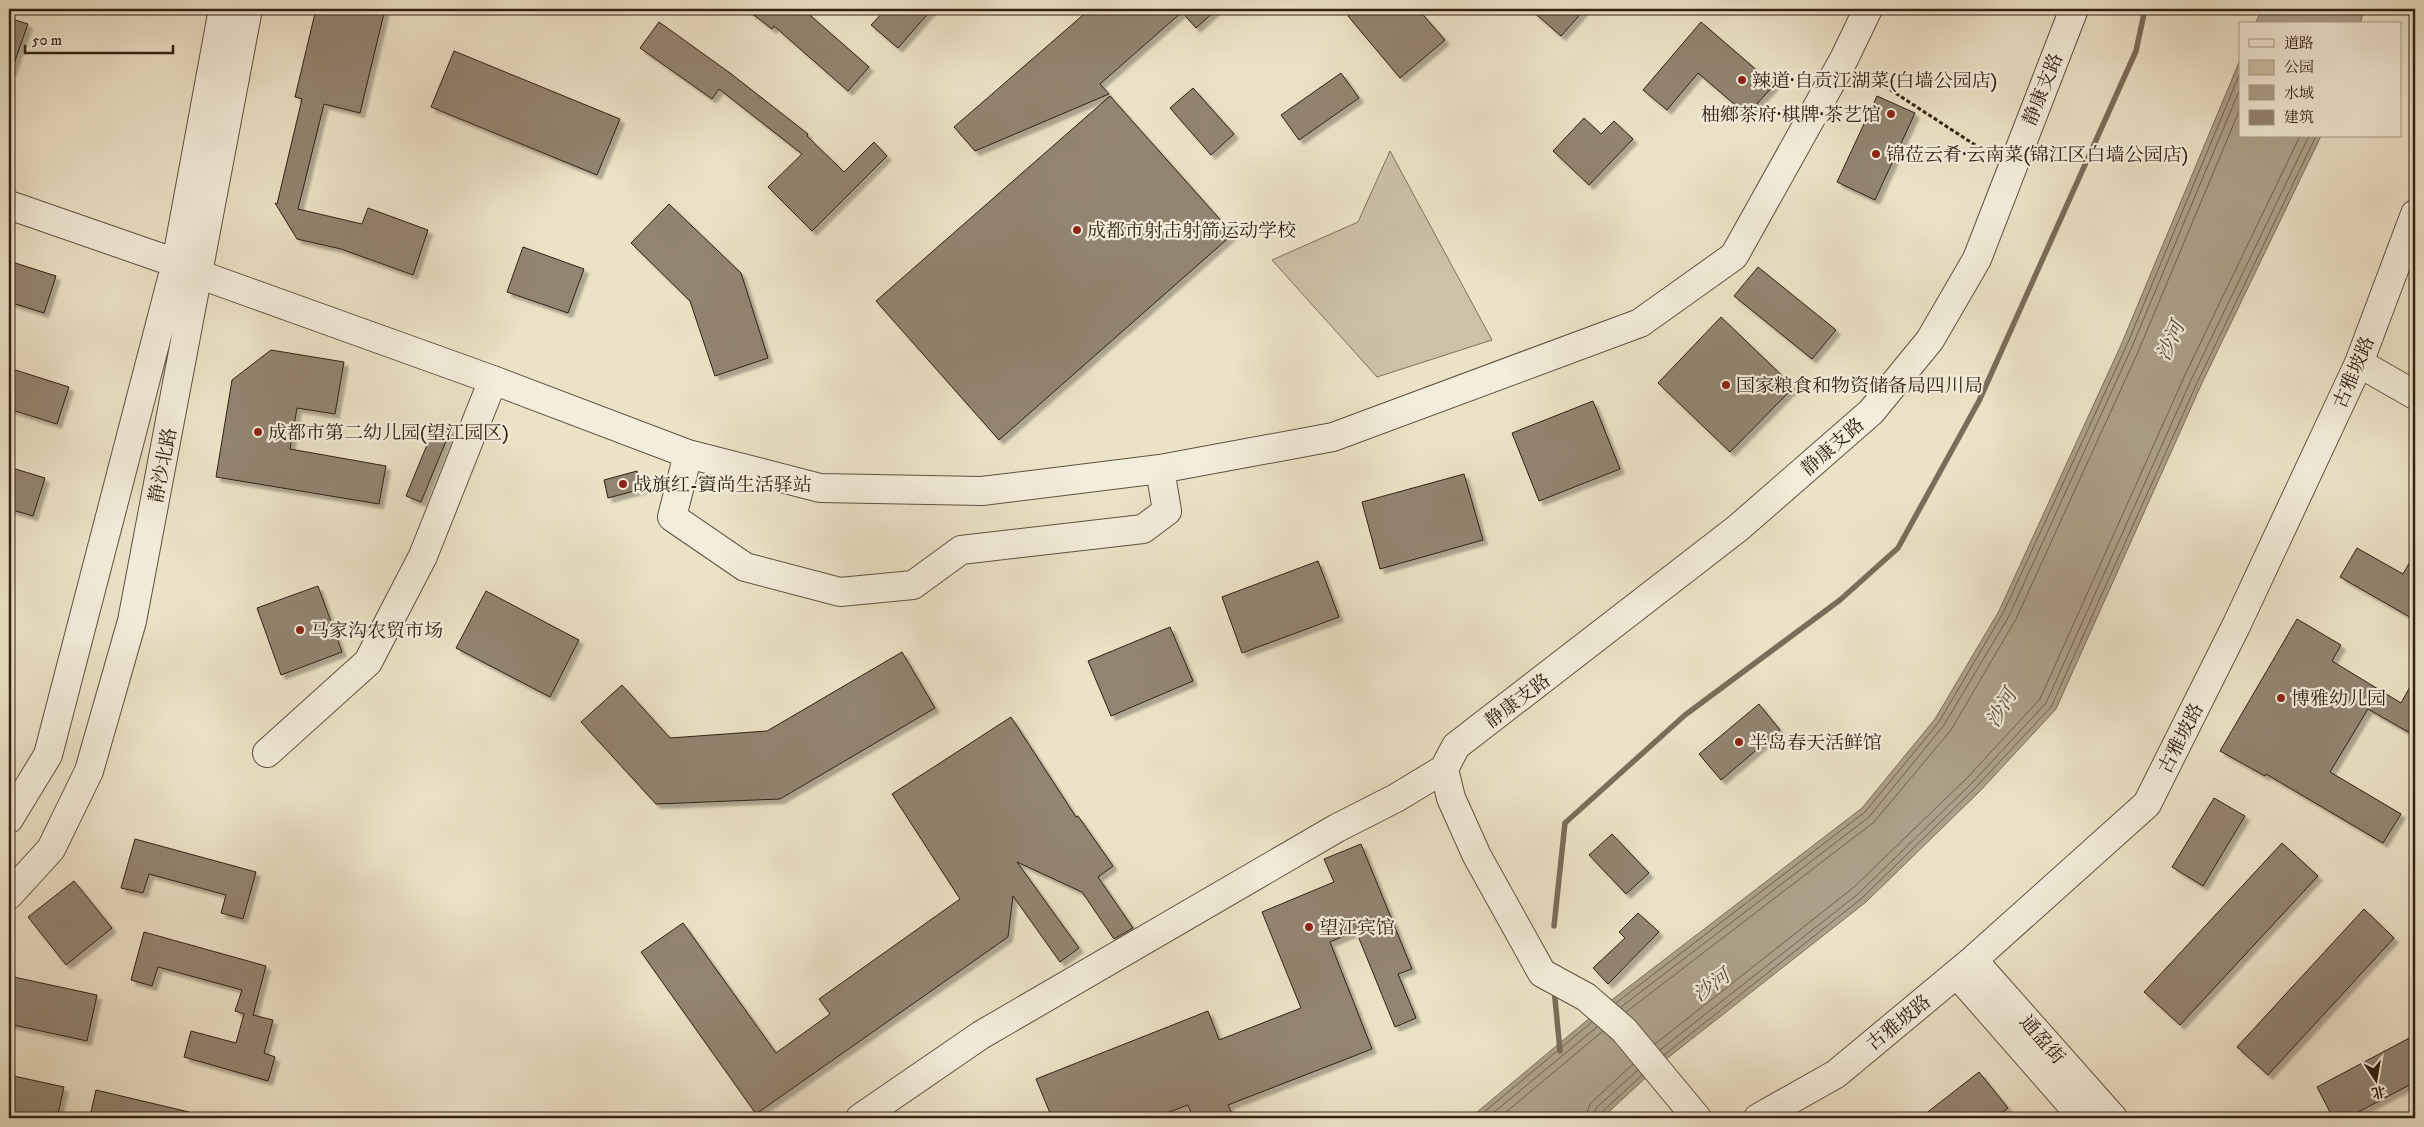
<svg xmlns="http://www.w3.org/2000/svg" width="2424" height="1127" font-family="'IM FELL DW Pica','Noto Serif SC',serif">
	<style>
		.green { fill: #ccc2a8; stroke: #7e715e }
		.water { fill: #aca18a; stroke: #7a6d5a }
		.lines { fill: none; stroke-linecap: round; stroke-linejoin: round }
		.shore { stroke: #6e604e; stroke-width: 1 }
		.stream { stroke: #7a6d5a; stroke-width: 5.5 }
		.building { fill: #928571; stroke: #302013; filter: url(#shadow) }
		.minor-casing { stroke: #5f5140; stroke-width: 30 }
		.path { stroke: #302013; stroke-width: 3; stroke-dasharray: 4 2.5; stroke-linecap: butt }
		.minor { stroke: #f3eddb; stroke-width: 28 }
		.poi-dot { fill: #8f2418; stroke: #f3eddb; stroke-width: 2 }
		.labels { text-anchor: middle; stroke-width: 4.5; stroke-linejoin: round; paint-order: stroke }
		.poi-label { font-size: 19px; fill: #302013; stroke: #f3eddb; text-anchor: start }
		.street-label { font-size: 19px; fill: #302013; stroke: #f3eddb }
		.water-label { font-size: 20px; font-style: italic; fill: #5b4d3d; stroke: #f3eddb }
	</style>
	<defs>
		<filter id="shadow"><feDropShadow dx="4.5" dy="4.5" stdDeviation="1" flood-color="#0004"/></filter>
	</defs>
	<rect width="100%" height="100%" fill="#ece3c7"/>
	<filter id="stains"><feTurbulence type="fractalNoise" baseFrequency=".004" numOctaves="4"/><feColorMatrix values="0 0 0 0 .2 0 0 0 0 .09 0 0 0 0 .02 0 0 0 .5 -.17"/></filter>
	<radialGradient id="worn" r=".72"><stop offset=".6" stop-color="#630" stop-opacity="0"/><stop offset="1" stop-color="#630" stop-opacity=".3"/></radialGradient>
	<path class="green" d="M1390,151L1492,340L1377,377L1272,260L1358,222Z"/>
	<path class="water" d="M2262,9H2364L2360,24H2255Z
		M2240,60V136H2321L2202,383L2056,709L1980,791L1866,902L1665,1060L1602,1118H1470L1609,1002L1862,808L1935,719L1999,611L2121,345Z"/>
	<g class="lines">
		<path class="shore" d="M1616,1003L1865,812L1939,722L2003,613L2126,347L2240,73
			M1621,1007L1869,817L1944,725L2009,616L2131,349L2240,89
			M1626,1012L1874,822L1951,730L2016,619L2138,352L2240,109
			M1655,1044L1853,888L1967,778L2040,699L2185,375L2300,136
			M1660,1050L1858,894L1972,783L2046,703L2192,378L2309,136
			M1664,1055L1862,898L1976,787L2051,707L2198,381L2316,136
			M1477,1118L1592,1022
			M1487,1118L1597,1027
			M1499,1118L1603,1031
			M1585,1118L1590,1104L1633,1064
			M1593,1118L1596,1108L1638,1070
			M1599,1118L1601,1113L1642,1075"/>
		<path class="stream" d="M1554,926L1565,823L1685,715L1840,600L1898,548L1979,401L2136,51L2145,9
			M1554,988L1560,1051"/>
	</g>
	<path class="building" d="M316,9H385L360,113L324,104L298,209L362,224L368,208L428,230L413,275L341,249L297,239L275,203L277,204L302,99L295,97Z
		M746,9H803L869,67L848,91L774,26L772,29Z
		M886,9H932L898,48L871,25Z
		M1090,9H1217L1196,28L1182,12L1100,84L1109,94L975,151L954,127Z
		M1357,9H1418L1445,40L1400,78L1348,16Z
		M1530,9H1585L1561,36Z
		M9,18L28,24L11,72L9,71Z
		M659,22L730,73L808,134L807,136L844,172L874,142L887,156L812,231L768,187L802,154L719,89L712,99L640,48Z
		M1701,22L1774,85L1747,115L1698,73L1667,110L1643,90Z
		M454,51L620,119L597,175L431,107Z
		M1341,73L1359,98L1299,140L1281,115Z
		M1193,88L1234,134L1211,155L1170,108Z
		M1110,96L1233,234L999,440L876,301Z
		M1877,96L1915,113L1875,200L1837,182Z
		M1584,118L1601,134L1614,121L1633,139L1589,185L1553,151Z
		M669,204L741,273L768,358L715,376L690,301L631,243Z
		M523,247L584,269L568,313L507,292Z
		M9,261L56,276L44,313L9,302Z
		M1758,267L1836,330L1812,359L1734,296Z
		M1721,317L1794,387L1730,452L1658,383Z
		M271,350L344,362L335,414L297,408L290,449L386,466L379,504L216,477L232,380Z
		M9,368L69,387L57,424L9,409Z
		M1593,401L1620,469L1539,501L1512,433Z
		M436,423L451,429L421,502L406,496Z
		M9,467L45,478L33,516L9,509Z
		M637,471L642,489L608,498L604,480Z
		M1464,474L1483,540L1380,569L1362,502Z
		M2357,548L2403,574L2415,553V620L2340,577Z
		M1318,561L1339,617L1242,653L1222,597Z
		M318,586L342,652L281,675L257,608Z
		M486,591L579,640L550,697L456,648Z
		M2297,619L2341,645L2332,661L2401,703L2415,678V736L2368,709L2330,772L2401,814L2383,843L2266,774L2265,776L2220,751Z
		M1170,627L1193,681L1111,716L1088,661Z
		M902,652L935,708L780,799L656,804L581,722L622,685L670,738L767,731Z
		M1759,704L1780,730L1721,780L1699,754Z
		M1011,717L1076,817L1078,816L1113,866L1098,877L1133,928L1114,939L1082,892L1017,862L1079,948L1060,962L1013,896L1008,937L756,1114L641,952L683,923L776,1053L830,1014L819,999L960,899L892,794Z
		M2214,798L2245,816L2203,886L2172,867Z
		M1612,834L1649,873L1626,894L1589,855Z
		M135,839L256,872L243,919L221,913L226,895L149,874L143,893L121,888Z
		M2282,843L2318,876L2180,1025L2144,992Z
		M1361,844L1412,969L1398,974L1416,1018L1395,1027L1356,931L1330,942L1372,1049L1228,1105L1234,1118H1193L1188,1105L1153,1118H1052L1036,1079L1208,1011L1219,1040L1301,1008L1262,912L1334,882L1324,859Z
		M74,881L112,928L66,965L28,917Z
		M2364,909L2394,938L2268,1075L2237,1047Z
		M1638,913L1659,932L1608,984L1593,968L1625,938L1619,932Z
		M144,932L266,966L253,1015L273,1020L264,1053L275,1057L268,1081L184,1057L191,1031L236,1043L244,1014L235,1011L242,990L158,967L152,986L131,980Z
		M9,976L97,995L87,1041L9,1024Z
		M2415,1035V1082L2347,1118H2333L2317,1087Z
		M1979,1072L2008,1108L1995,1118H1920Z
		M9,1075L64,1087L57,1118H9Z
		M96,1090L189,1112L188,1118H117L91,1112Z"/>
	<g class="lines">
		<g class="minor-casing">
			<path id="minor" d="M9,205L176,263L198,274L493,380L688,454L820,488L982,491L1160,469L1333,437L1640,323L1734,256L1844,59L1868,9
				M2359,363L2415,395
				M688,454L672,517L745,567L840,592L913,585L961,550L1143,529L1167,511L1160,469
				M267,753L368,662L423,556L493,380
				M1444,769L1451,798L1477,856L1542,973L1586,997L1624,1030L1697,1118
				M9,819L48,755L176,263L223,9
				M9,895L51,849L89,771L132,621L248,9
				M1973,960L2113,1118
				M1957,974L2083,1118
				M860,1118L981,1035L1337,828L1396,798L1444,769L1456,746L1738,528L1871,412L1930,340L1977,259L2074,9
				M1758,1118L1836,1074L1973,960L2147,804L2237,624L2359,363L2415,214"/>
		</g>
		<path class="path" d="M1863,72L1992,156"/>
		<use href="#minor" class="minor"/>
	</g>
	<g class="poi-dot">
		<circle cx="1742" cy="80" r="5"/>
		<circle cx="1891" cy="114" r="5"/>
		<circle cx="1876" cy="154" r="5"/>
		<circle cx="1077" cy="230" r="5"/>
		<circle cx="1726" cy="385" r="5"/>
		<circle cx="258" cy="432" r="5"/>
		<circle cx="623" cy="484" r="5"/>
		<circle cx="300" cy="630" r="5"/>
		<circle cx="2281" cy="698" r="5"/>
		<circle cx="1739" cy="742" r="5"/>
		<circle cx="1309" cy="927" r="5"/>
	</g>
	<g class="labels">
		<g class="poi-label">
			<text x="1752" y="87">辣道·自贡江湖菜(白墙公园店)</text>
			<text x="1881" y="121" text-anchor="end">柚鄉茶府·棋牌·茶艺馆</text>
			<text x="1886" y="161">锦莅云肴·云南菜(锦江区白墙公园店)</text>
			<text x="1087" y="237">成都市射击射箭运动学校</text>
			<text x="1736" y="392">国家粮食和物资储备局四川局</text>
			<text x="268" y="439">成都市第二幼儿园(望江园区)</text>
			<text x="633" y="491">战旗红-賨尚生活驿站</text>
			<text x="310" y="637">马家沟农贸市场</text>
			<text x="2291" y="705">博雅幼儿园</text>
			<text x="1749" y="749">半岛春天活鲜馆</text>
			<text x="1319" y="934">望江宾馆</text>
		</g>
		<g class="street-label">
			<text transform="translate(2042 89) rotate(-68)" y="7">静康支路</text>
			<text transform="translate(2353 372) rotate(-67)" y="7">古雅坡路</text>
			<text transform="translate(1832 446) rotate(-41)" y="7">静康支路</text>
			<text transform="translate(162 465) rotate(-79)" y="7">静沙北路</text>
			<text transform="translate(1517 700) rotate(-37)" y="7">静康支路</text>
			<text transform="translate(2180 738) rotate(-63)" y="7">古雅坡路</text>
			<text transform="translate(1898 1022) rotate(-39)" y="7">古雅坡路</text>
			<text transform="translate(2043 1039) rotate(49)" y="7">通盈街</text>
		</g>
		<g class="water-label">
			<text transform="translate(2170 341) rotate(-66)" y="7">沙河</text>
			<text transform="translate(2001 708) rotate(-60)" y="7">沙河</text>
			<text transform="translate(1711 985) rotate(-36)" y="7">沙河</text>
		</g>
	</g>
	<rect width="2424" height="1127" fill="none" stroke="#ece3c7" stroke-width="30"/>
	<rect x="10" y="10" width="2404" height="1107" fill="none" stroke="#302013" stroke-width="2.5"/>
	<rect x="15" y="15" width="2394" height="1097" fill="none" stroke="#302013"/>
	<rect x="2239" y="22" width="162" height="115" fill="#f3eddb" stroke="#a59b8b"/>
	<rect x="2249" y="39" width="25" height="8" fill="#f3eddb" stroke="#a59b8b"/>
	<text x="2284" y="48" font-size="15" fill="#302013">道路</text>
	<rect x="2249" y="60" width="25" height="15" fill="#ccc2a8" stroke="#a59b8b"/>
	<text x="2284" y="72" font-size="15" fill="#302013">公园</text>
	<rect x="2249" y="85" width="25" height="15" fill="#aca18a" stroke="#a59b8b"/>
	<text x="2284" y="98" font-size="15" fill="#302013">水域</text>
	<rect x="2249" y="110" width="25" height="15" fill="#928571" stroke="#a59b8b"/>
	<text x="2284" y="122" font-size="15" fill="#302013">建筑</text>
	<g transform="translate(2376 1080) rotate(168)" stroke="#f3eddb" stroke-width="4" paint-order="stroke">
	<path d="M0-4L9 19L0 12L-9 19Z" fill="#302013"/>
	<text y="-8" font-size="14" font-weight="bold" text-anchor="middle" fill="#302013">北</text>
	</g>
	<path d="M25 45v8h148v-8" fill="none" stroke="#302013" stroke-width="2.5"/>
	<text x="32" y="45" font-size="15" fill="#302013" stroke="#f3eddb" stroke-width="4" paint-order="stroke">50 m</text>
	<rect width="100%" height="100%" filter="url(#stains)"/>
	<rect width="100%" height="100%" fill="url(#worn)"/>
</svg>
